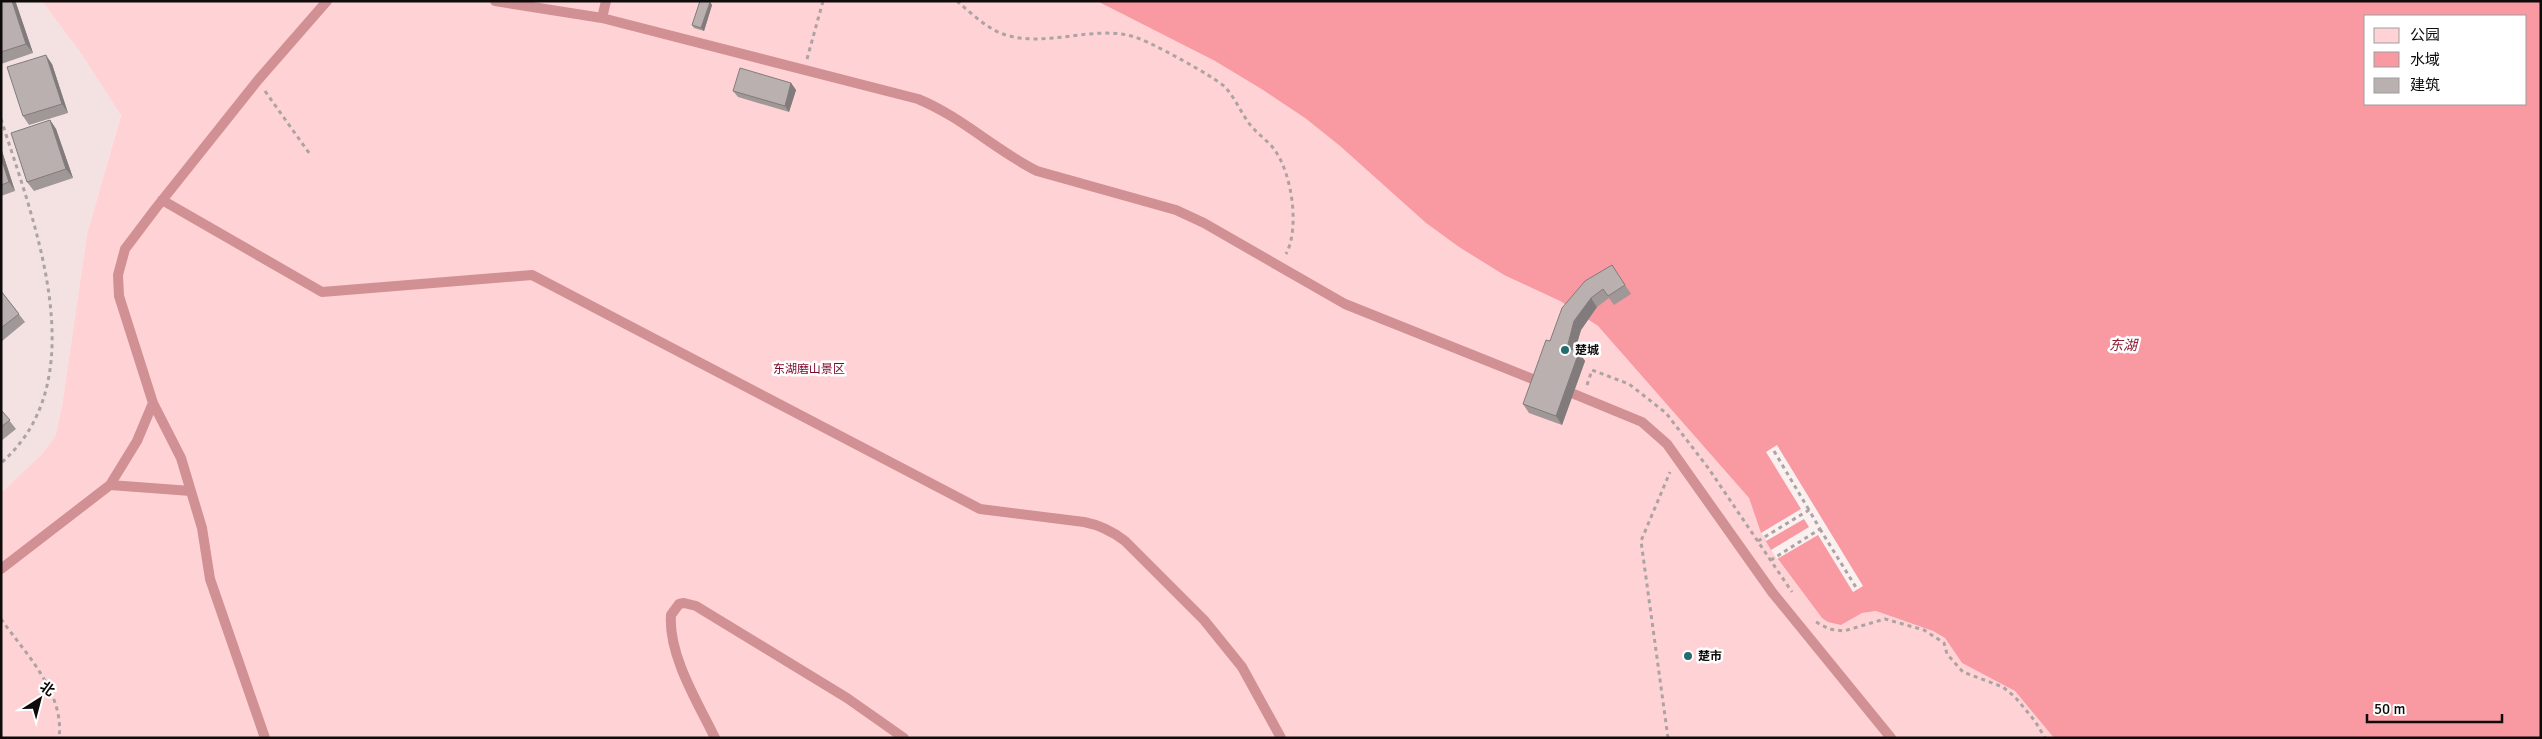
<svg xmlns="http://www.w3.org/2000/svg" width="2542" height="739" font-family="Signika,'Noto Sans SC',sans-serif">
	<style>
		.built { fill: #f4e2e3 }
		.green { fill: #ffd3d5 }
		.water { fill: #f999a1; fill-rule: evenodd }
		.pier { fill: #fbf0f0 }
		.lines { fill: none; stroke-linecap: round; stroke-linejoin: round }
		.path { stroke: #aca3a3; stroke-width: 3; stroke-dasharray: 4 4; stroke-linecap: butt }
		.lane { stroke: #d19094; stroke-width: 10 }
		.wall { fill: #a09797 }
		.shaded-wall { fill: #827b7b }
		.building { fill: #bab0b0; stroke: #827b7b }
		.poi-dot { fill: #226e6e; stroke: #fff; stroke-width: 2 }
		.labels { text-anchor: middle; stroke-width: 5; stroke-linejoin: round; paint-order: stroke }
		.poi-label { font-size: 12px; font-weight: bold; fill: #0f0b0b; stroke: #fff; text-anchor: start }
		.park-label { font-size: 12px; fill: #7d0929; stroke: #fff }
		.water-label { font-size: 14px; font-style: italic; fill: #8c1d34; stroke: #fff }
	</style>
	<rect width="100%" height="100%" fill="#fbf0f0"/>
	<path class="built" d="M1,1H42L82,55L121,114L87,234L62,406L55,437L41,455L1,493Z"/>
	<path class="green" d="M42,1H1097L1215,61L1263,90L1305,118L1340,146L1426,223L1459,247L1504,275L1560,301L1598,326L1749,498L1761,533L1777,559L1822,618L1841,625L1862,613L1876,611L1933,631L1945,638L1962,663L2015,691L2054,738H1V493L41,455L55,437L62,406L87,234L121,115L82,55Z"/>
	<path class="water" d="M1097,1H2541V738H2054L2015,691L1962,663L1945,638L1933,631L1876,611L1862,613L1841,625L1828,622L1822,618L1771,550L1761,533L1749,498L1598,326L1560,301L1504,275L1459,247L1426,223L1340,146L1305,118L1263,90L1215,61ZM2366,16H2526V104H2366Z"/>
	<path class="pier" d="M1777,445L1863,586L1853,592L1818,535L1777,559L1771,550L1809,527L1804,519L1766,541L1761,533L1801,509L1766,452Z"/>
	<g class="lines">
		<path class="path" d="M957,1C971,13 986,28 1003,34C1045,49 1093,24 1135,37C1149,41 1215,77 1225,87C1234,97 1240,110 1248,122C1255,132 1266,139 1274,149C1292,173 1300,228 1286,254
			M807,59L823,1
			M265,91L309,153
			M1,119C33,220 98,379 1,463
			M1587,385L1592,370L1629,384L1666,413L1709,469L1792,592
			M1774,451L1809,510
			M1820,529L1857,589
			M1758,541L1809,510L1820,529L1771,560
			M1,619C25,653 65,693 59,738
			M1816,622L1829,629L1844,631L1885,619L1924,630L1944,643L1947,654L1963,672L2003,687L2015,697L2035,721L2045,738
			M1668,738L1641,541L1670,472"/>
		<path class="lane" d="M495,1L602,18L918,99C962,117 995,150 1037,171L1176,210L1204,223L1345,304L1540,382
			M602,18L606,1
			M162,200L322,292L532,275L980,509L1084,522C1100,525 1112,531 1125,541L1204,620L1242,667L1281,738
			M1574,394L1642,422L1667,444L1772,592L1891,738
			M110,485L191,491
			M1,569L110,485L137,441L153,403
			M265,738L210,579L202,528L181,458L153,403L119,296L118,275L125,249L156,208L258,80L327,1
			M715,738C698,703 668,655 671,615L679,604L684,603L696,606L847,698L904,738"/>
	</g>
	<path class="wall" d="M1,1L16,3L33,53L1,64Z
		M710,2L712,5L704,31L694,28L692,25Z
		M52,64L68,113L29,125L23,116Z
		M791,83L796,90L789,112L738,97L733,91Z
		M50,120L56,129L73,178L34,191L27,182Z
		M1,148L15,191L1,196Z
		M1612,265L1631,294L1614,305L1609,298L1597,307L1581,330L1575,350L1585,361L1562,425L1529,413L1523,404L1550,341Z
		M1,291L25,322L1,342Z
		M1,410L16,429L1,441Z"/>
	<path class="shaded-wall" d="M12,1H15L16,3L33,53L26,44Z
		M710,2L712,5L704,31L701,28Z
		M46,55L52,64L68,113L62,104Z
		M791,83L796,90L789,112L785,106Z
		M50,120L56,129L73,178L66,169Z
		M1,148L15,191L9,182L1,158Z
		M1591,298L1597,307L1581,330L1573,357L1567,348L1574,321Z
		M1579,352L1585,361L1562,425L1556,416Z"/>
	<path class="building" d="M1,1H12L26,44L1,52Z
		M700,1H707L710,2L701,28L692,25Z
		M46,55L62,104L23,116L7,67Z
		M740,68L791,83L785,106L733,91Z
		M50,120L66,169L27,182L11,133Z
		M1,158L9,182L1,185Z
		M1612,265L1625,285L1608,296L1603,289L1591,298L1574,321L1567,348L1579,352L1556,416L1523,404L1546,340L1550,341L1562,308L1585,281Z
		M1,291L19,314L1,328Z
		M1,410L10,420L1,427Z"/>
	<g class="poi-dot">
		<circle cx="1565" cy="350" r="5"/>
		<circle cx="1688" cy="656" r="5"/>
	</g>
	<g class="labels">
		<g class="poi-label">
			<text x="1575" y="354">楚城</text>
			<text x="1698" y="660">楚市</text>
		</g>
		<g class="park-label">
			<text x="809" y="373">东湖磨山景区</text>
		</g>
		<g class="water-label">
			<text x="2123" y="350">东湖</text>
		</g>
	</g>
	<rect width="2542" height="739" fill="none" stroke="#0f0b0b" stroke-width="5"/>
	<rect x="2364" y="15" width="162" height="90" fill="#ffffff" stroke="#9f9d9d"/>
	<rect x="2374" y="28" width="25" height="15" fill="#ffd3d5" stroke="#9f9d9d"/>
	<text x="2410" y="40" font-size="15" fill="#0f0b0b">公园</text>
	<rect x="2374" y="52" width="25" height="15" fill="#f999a1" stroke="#9f9d9d"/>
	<text x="2410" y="65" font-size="15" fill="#0f0b0b">水域</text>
	<rect x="2374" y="78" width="25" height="15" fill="#bab0b0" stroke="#9f9d9d"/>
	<text x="2410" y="90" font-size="15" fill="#0f0b0b">建筑</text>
	<g transform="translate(40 699) rotate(36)" stroke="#ffffff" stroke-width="4" paint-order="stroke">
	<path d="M0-4L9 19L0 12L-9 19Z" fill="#0f0b0b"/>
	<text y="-8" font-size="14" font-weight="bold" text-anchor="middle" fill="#0f0b0b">北</text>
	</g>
	<path d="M2367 714v8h135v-8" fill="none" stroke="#0f0b0b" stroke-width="2.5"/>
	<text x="2374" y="714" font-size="15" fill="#0f0b0b" stroke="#ffffff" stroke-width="4" paint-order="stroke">50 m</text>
</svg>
